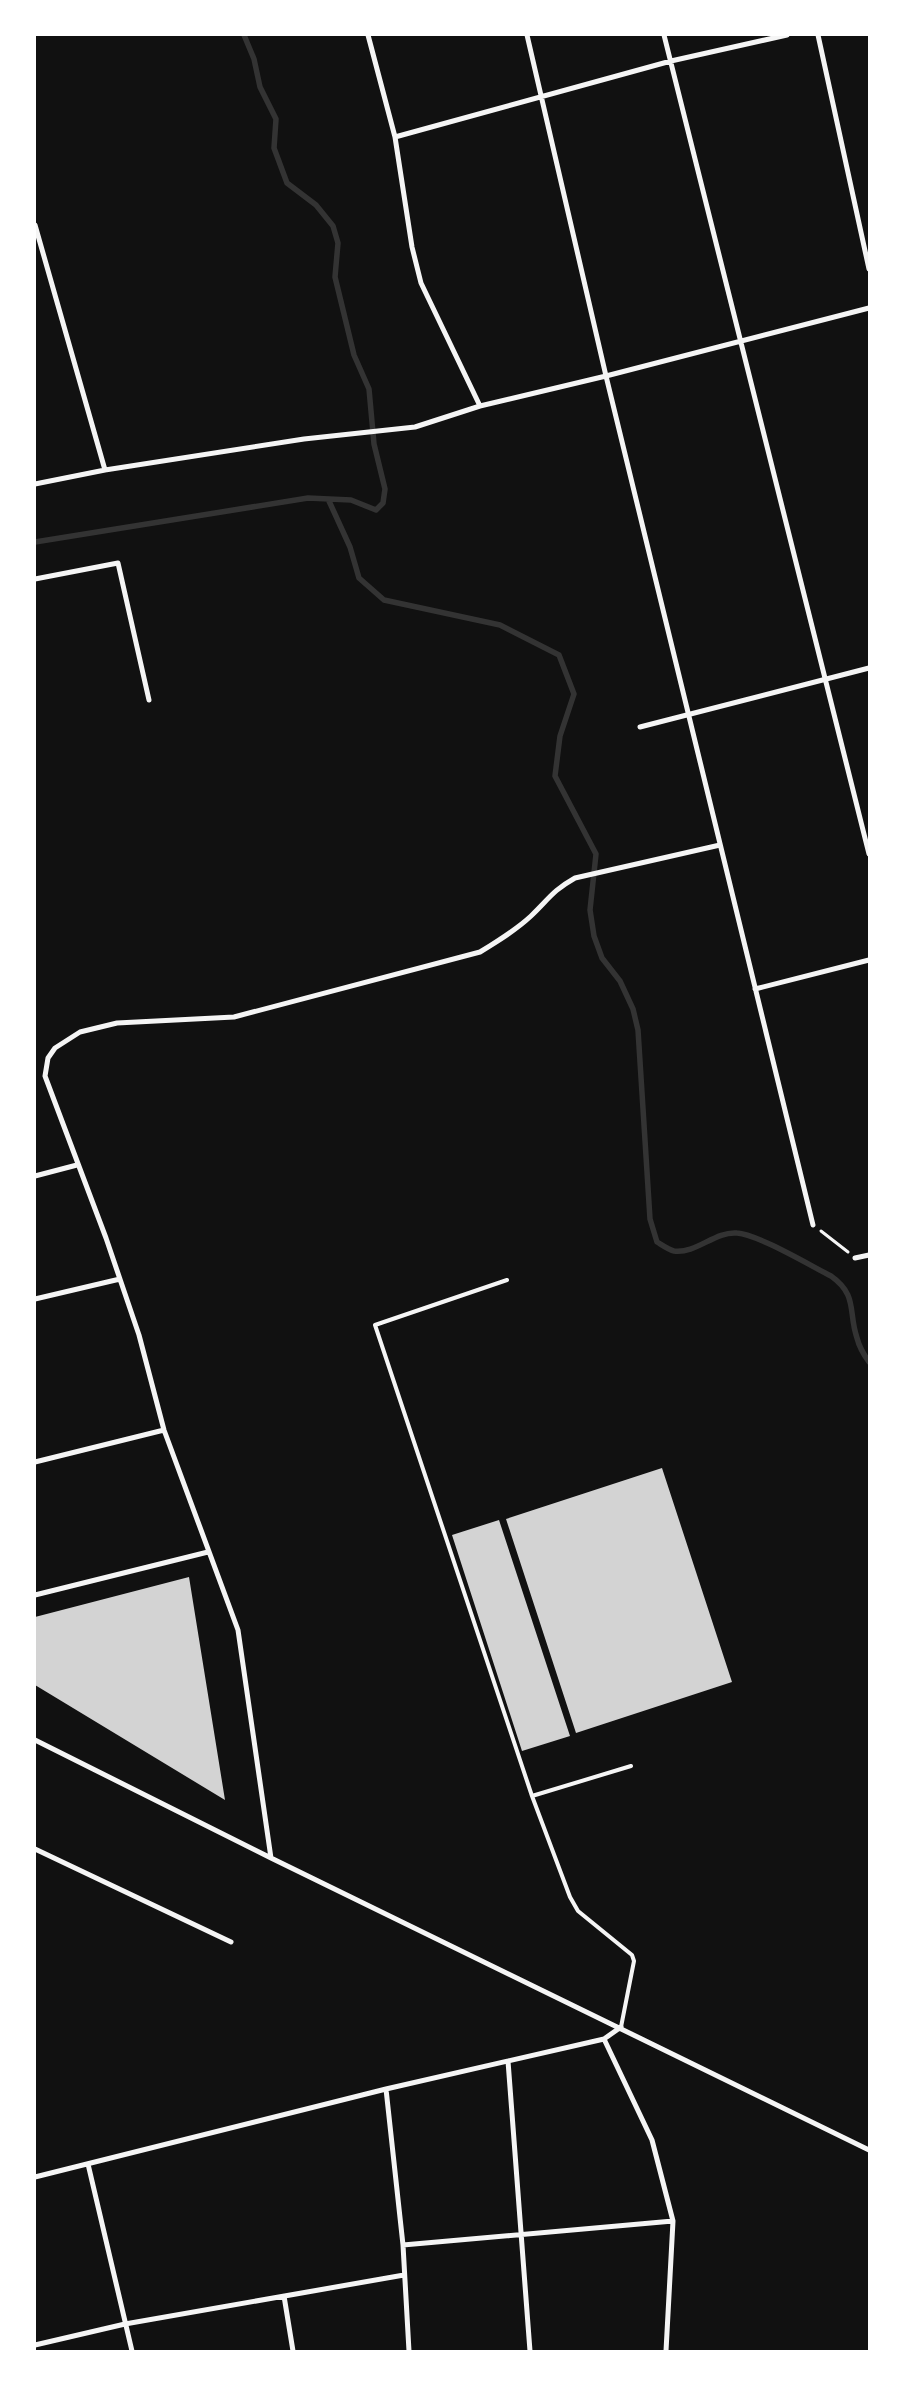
<svg xmlns="http://www.w3.org/2000/svg" width="904" height="2386" font-family="'Titillium Web',sans-serif">
	<style>
		.lines { fill: none; stroke-linecap: round; stroke-linejoin: round }
		.stream { stroke: #333; stroke-width: 5.5 }
		.building { fill: #d3d3d3 }
		.path { stroke: #f5f5f5; stroke-width: 3 }
		.service { stroke: #f5f5f5; stroke-width: 4 }
		.minor { stroke: #f5f5f5; stroke-width: 5 }
	</style>
	<rect width="100%" height="100%" fill="#111"/>
	<g class="lines">
		<path class="stream" d="M329,501L350,547L359,578L384,600L500,625L559,655L574,694L560,736L555,776L596,854L590,910L594,936L602,958L620,981L633,1009L638,1030L650,1219L657,1242C662,1245 669,1250 674,1251C696,1254 715,1231 737,1233C757,1234 811,1266 831,1276C858,1295 848,1312 857,1338C859,1346 864,1355 869,1362
			M35,542L308,498L351,500L376,510L383,503L385,489L374,444L369,389L354,355L335,277L338,243L333,226L316,205L287,183L274,148L276,119L260,87L254,59L244,35"/>
	</g>
	<path class="building" d="M662,1468L732,1682L576,1733L506,1519Z
		M499,1520L570,1736L522,1751L452,1535Z
		M189,1577L225,1800L35,1685V1617Z"/>
	<g class="lines">
		<path class="path" d="M821,1231L848,1252"/>
		<path class="service" d="M507,1280L375,1325L532,1796L570,1897L578,1911L632,1955L634,1961L621,2027
			M532,1796L631,1766"/>
		<path class="minor" d="M368,35L395,137L412,247L421,283L480,406
			M527,35L606,376L813,1225
			M664,35L869,854
			M818,35L869,269
			M395,137L671,61L787,35
			M35,225L105,470
			M35,484L105,470L304,439L415,427L480,406L606,376L869,308
			M35,579L118,563L149,700
			M640,727L869,668
			M755,989L869,960
			M35,1176L77,1165
			M855,1258L869,1255
			M35,1299L120,1279
			M35,1462L164,1430
			M35,1595L208,1552
			M35,1740L271,1858L869,2150
			M35,1849L231,1942
			M271,1858L238,1630L164,1430L139,1335L106,1238L45,1076L48,1058L55,1048L80,1032L117,1023L234,1017L480,952C498,941 516,930 531,916C549,899 552,891 575,878L720,845
			M604,2039L652,2140L673,2221L666,2351
			M508,2061L530,2351
			M386,2089L403,2245L409,2351
			M88,2164L132,2351
			M35,2177L386,2089L604,2039L621,2027
			M403,2245L673,2221
			M284,2296L293,2351
			M35,2345L125,2324L404,2275"/>
	</g>
	<rect width="904" height="2386" fill="none" stroke="#ffffff" stroke-width="72"/>
</svg>
